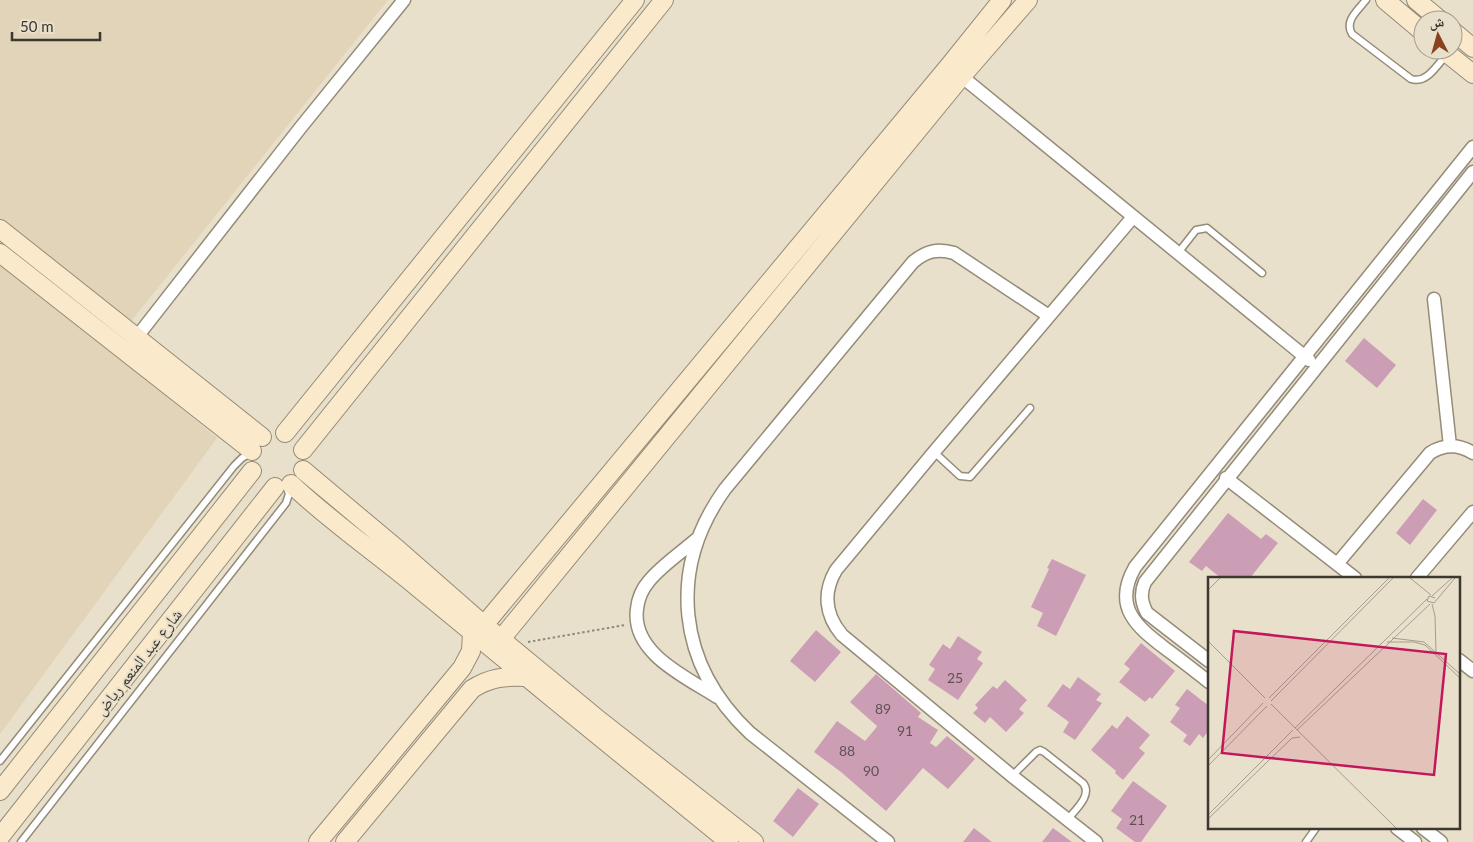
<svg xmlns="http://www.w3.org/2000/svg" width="1473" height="842" font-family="Lato,'Noto Naskh Arabic',sans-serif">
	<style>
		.built { fill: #e1d4b8 }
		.building { fill: #cb9eb6 }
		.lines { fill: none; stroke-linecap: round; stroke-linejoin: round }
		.lane-casing { stroke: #948b78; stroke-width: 9 }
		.street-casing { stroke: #948b78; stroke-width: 15 }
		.secondary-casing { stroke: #948b78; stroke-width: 20 }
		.path { stroke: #90897b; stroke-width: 2; stroke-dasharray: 2.5 2.5; stroke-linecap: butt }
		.lane { stroke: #fff; stroke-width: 6 }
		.street { stroke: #fff; stroke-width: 12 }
		.secondary { stroke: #fae9cb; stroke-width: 18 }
		.labels { text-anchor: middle; stroke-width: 4; stroke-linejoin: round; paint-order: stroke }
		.number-label { font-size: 14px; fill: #605252 }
		.street-label { font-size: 16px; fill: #3c3830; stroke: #e9e0cb }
		.inset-road { fill: none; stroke: #a49d8d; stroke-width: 1 }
		.view { fill: #c2185b; fill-opacity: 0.15; stroke: #c2185b; stroke-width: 2.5 }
		.inset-edge { fill: none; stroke: #3c3830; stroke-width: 2.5 }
	</style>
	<rect width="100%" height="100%" fill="#e9e0cb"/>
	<path class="built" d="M0,0H388L109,349L217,438L0,734Z"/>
	<path class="building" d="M1364,338L1396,365L1377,388L1345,361Z
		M1423,499L1437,510L1410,545L1396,533Z
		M1228,513L1261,539L1266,534L1278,543L1250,578H1221L1206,566L1202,571L1189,562Z
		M1052,559L1086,575L1056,636L1037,626L1043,613L1031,607L1049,569L1047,568Z
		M816,630L841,652L815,682L790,661Z
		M958,636L982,652L977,659L983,663L958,700L928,680L935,669L929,665L943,644L950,649Z
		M1141,643L1175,671L1152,699L1150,697L1145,702L1119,682L1130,669L1124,664Z
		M876,674L921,713L918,717L938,730L930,743L936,747L947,736L975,759L948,789L923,768L886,811L841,772L814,752L837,721L865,741L876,728L877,726L850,702Z
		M1078,677L1101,694L1096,700L1102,703L1075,740L1063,732L1069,722L1047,706L1063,684L1070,689Z
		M1005,680L1027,700L1019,709L1024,713L1006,732L990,717L985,723L973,713L978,708L975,705L993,686L997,689Z
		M1187,689L1209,706V730L1203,738L1199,734L1190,746L1183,741L1187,735L1170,722L1180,708L1175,705Z
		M1127,716L1150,735L1139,748L1145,753L1123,780L1115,773L1116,771L1091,750L1112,725L1117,729Z
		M1133,781L1167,806L1141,842H1135L1116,828L1122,819L1111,811Z
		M798,788L819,804L793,837L773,821Z
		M974,828L992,842H963Z
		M1053,828L1072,842H1042Z"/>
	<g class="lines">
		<g class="lane-casing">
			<path id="lane" d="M1366,0C1358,10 1344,21 1352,34L1411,79C1427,84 1437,65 1447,54
				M1178,253L1196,230L1207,228L1262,273
				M934,452L960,476L970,477L1030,408
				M0,761L234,466L242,458L251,453
				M1012,776L1036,752L1040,750L1044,752L1083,783C1093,795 1075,810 1067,820
				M21,842L286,503L289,494L286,486
				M1306,842L1316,828"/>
		</g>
		<g class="street-casing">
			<path id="street" d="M955,71L1309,360
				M1434,299L1450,446
				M136,338L301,127L404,0
				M1226,478L1355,578
				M698,538C682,552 662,565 649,581C642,589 638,599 637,609C631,653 686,677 717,697
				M1337,564L1430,453C1444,444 1459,444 1473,453
				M1417,578L1473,512
				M1459,660L1473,671
				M1209,661L1147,613C1141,602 1140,593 1145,582L1473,172
				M1209,682C1195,671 1181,660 1166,649C1137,627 1112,607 1135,567L1473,147
				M1397,828L1415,842
				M1423,828L1441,842
				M888,842L750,733C677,664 667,570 725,489L913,262C926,251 938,248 954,253L1049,316
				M1096,842L1012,776L842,635C825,615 823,592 836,570L934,452L1133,217"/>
		</g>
		<g class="secondary-casing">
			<path id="secondary" d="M1385,0L1423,32
				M1416,0L1440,20
				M1453,31L1473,48
				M1443,50L1473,74
				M0,229L262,437
				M0,253L252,451
				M285,433L635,0
				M303,450L664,0
				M303,470L396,548L484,625L594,716L754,842
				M291,484C330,521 375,552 416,586C520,672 624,757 729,842
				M484,625L949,66L1002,0
				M501,639L962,76L1028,0
				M0,791L252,471
				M0,837L275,487
				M318,842L462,668L471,651L472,633
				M345,842L472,689C489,678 504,676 525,677"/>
		</g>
		<path class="path" d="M528,642L625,625"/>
		<use href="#lane" class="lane"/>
		<use href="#street" class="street"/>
		<use href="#secondary" class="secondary"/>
	</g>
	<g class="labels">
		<g class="number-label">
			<text x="955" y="683">25</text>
			<text x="883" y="714">89</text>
			<text x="905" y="736">91</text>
			<text x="847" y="756">88</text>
			<text x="871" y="776">90</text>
			<text x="1137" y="825">21</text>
		</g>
		<g class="street-label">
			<text transform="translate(138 662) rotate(-52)" y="6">شارع عبد المنعم رياض</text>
		</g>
	</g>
	<g transform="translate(1208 577)">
		<rect width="252" height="252" fill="#e9e0cb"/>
		<path class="inset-road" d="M202,1L223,18M0,13L12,1M224,19L244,1M227,21L221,19L219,24L226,26L247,1M224,27L227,39L228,75M184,61L216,65L253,98M0,64L57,121M179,65H206L217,68L253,102M61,121L181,1M63,124L185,1M63,127L189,252M87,151L219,22M89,153L222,27M0,183L55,126M0,189L59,129M0,238L85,153M0,242L84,161L92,160"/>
		<path class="view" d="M26,54L238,77L226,198L14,176Z"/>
		<rect width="252" height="252" class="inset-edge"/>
	</g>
	<g transform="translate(1438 35) rotate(354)"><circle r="24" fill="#e9e0cb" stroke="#a49d8d"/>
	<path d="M0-4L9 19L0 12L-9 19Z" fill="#88431c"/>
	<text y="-8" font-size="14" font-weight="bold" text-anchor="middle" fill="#3c3830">ش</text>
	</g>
	<path d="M12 32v8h88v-8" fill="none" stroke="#3c3830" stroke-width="2.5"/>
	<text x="20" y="32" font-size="15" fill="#3c3830" stroke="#e9e0cb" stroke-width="4" paint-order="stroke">50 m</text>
</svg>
